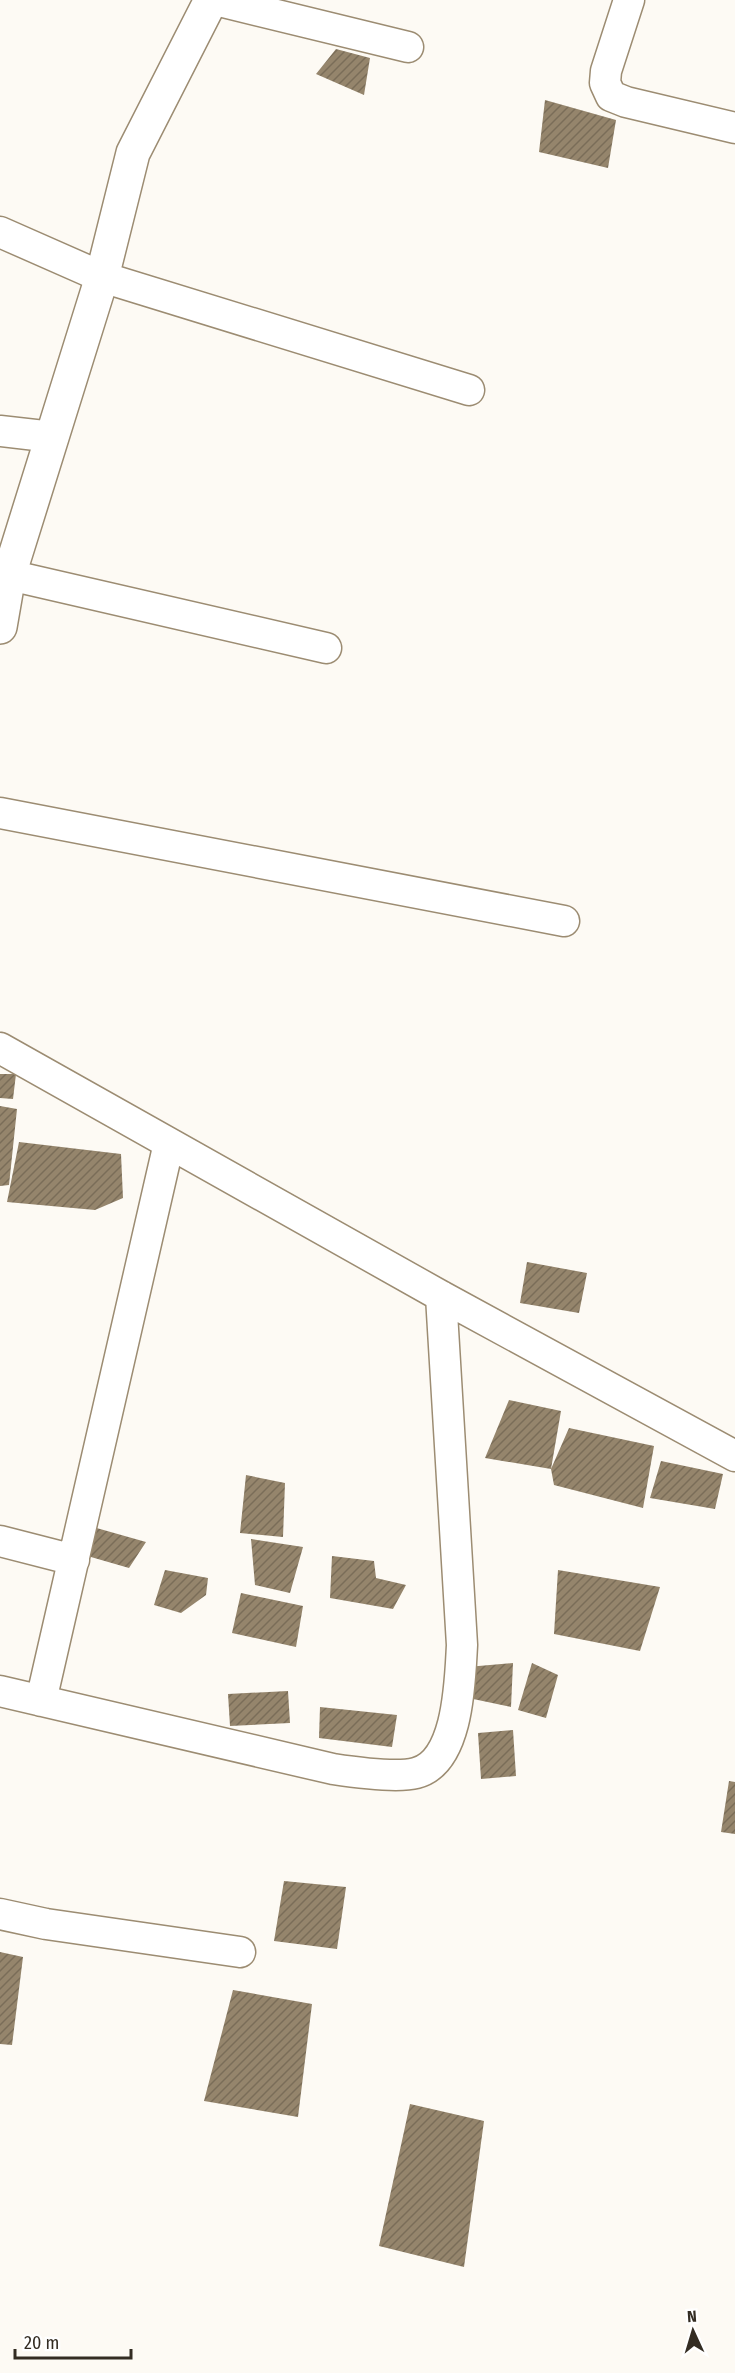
<svg xmlns="http://www.w3.org/2000/svg" width="735" height="2373" font-family="'Fira Sans Condensed',sans-serif">
	<style>
		.building { fill: url(#building-hatch) }
		.lines { fill: none; stroke-linecap: round; stroke-linejoin: round }
		.street-casing { stroke: #9c8c72; stroke-width: 33 }
		.secondary-casing { stroke: #9c8c72; stroke-width: 36 }
		.street { stroke: #fff; stroke-width: 30 }
		.secondary { stroke: #fff; stroke-width: 33 }
	</style>
	<defs>
		<pattern id="building-hatch" width="6" height="6" patternUnits="userSpaceOnUse" patternTransform="scale(1.5)"><rect width="6" height="6" fill="#95856c"/><path d="M-1 1l2-2M0 6l6-6M5 7l2-2" fill="none" stroke="#7a6d58"/></pattern>
	</defs>
	<rect width="100%" height="100%" fill="#fdfaf4"/>
	<path class="building" d="M336,49L370,58L364,95L316,74Z
		M545,100L616,120L608,168L539,152Z
		M0,1074H16L13,1099L0,1098Z
		M0,1106L17,1109L9,1185L0,1186Z
		M19,1142L121,1154L123,1198L95,1210L7,1202Z
		M527,1262L587,1273L579,1313L520,1303Z
		M509,1400L561,1411L551,1469L485,1458Z
		M569,1428L654,1446L643,1508L554,1485L551,1469Z
		M661,1461L723,1474L715,1509L650,1498Z
		M246,1475L285,1483L283,1537L240,1533Z
		M93,1527L146,1542L129,1568L84,1555Z
		M251,1539L303,1547L290,1593L255,1585Z
		M332,1556L374,1561L376,1578L406,1585L393,1609L330,1598Z
		M165,1570L208,1578L206,1595L181,1613L154,1605Z
		M558,1570L660,1587L640,1651L554,1634Z
		M241,1593L303,1606L296,1647L232,1633Z
		M513,1663L511,1707L459,1696L467,1667Z
		M532,1663L558,1675L546,1718L518,1710Z
		M288,1691L290,1723L230,1726L228,1694Z
		M320,1707L397,1715L392,1747L319,1738Z
		M513,1730L516,1776L481,1779L478,1733Z
		M729,1781L735,1782V1834L721,1832Z
		M284,1881L346,1887L337,1949L274,1941Z
		M0,1952L23,1957L12,2045L0,2044Z
		M233,1990L312,2004L298,2117L204,2101Z
		M410,2104L484,2121L464,2267L379,2246Z"/>
	<g class="lines">
		<g class="street-casing">
			<path id="street" d="M215,0L408,47
				M629,0L606,71L605,83L611,96L626,102L735,128
				M0,232L102,277L469,390
				M0,431L53,437
				M9,575L326,648
				M0,813L564,921
				M0,1048L441,1296L735,1456
				M0,1541L74,1560
				M0,1691L333,1769C353,1772 397,1778 416,1773C459,1762 460,1680 462,1645L441,1296
				M41,1701L169,1143
				M0,1914L46,1924L240,1952"/>
		</g>
		<g class="secondary-casing">
			<path id="secondary" d="M0,627L9,575L102,277L133,153L211,0"/>
		</g>
		<use href="#street" class="street"/>
		<use href="#secondary" class="secondary"/>
	</g>
	<g transform="translate(693 2331) rotate(356)" stroke="#ffffff" stroke-width="4.5" paint-order="stroke">
	<path d="M0-4.5L10 22L0 15L-10 22Z" fill="#332c22"/>
	<text y="-9" font-size="16" font-weight="bold" text-anchor="middle" fill="#332c22">N</text>
	</g>
	<path d="M15 2349v9h116v-9" fill="none" stroke="#332c22" stroke-width="3"/>
	<text x="24" y="2349" font-size="18" fill="#332c22" stroke="#ffffff" stroke-width="4.5" paint-order="stroke">20 m</text>
</svg>
